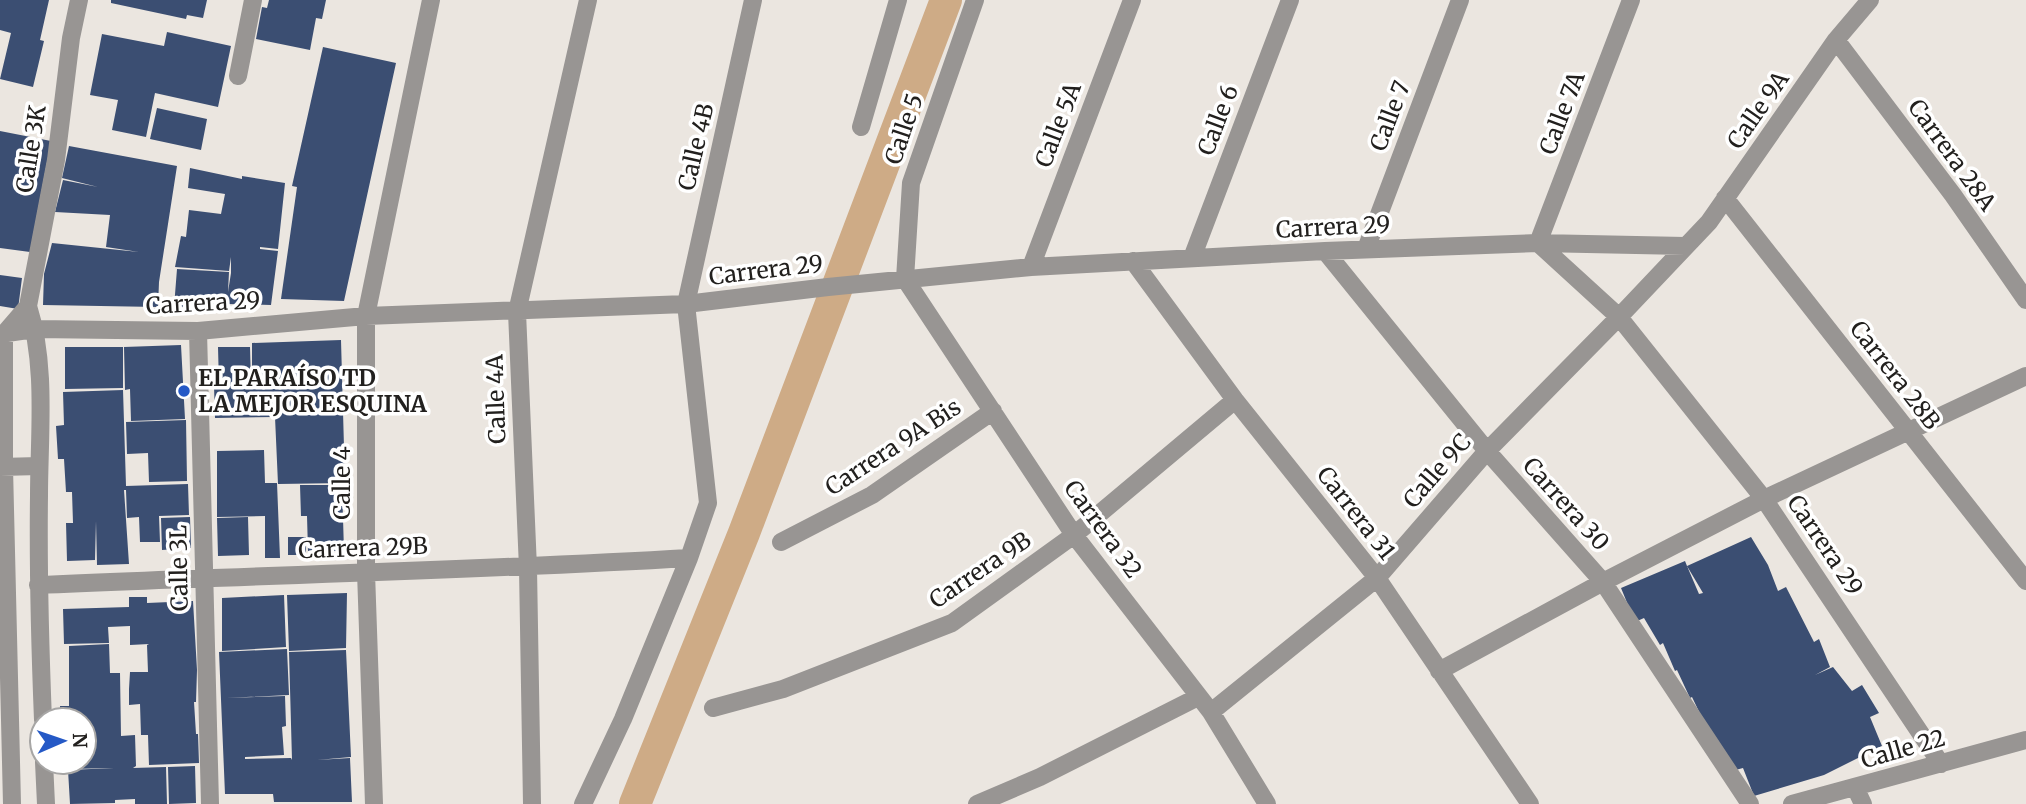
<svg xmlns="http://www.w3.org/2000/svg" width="2026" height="804" font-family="Merriweather,serif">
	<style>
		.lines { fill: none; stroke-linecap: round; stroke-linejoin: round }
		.canal { stroke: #ceab86; stroke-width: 32 }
		.building { fill: #3b4e72; fill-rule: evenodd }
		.street { stroke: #989593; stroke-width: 18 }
		.poi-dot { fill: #2559c6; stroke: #fff; stroke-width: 2.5 }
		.labels { text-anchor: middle; stroke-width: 7; stroke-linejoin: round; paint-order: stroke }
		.street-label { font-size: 23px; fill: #22201e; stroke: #fff }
		.poi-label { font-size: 23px; font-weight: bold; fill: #22201e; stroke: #fff; text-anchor: start }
	</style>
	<rect width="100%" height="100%" fill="#ebe6e0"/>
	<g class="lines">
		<path class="canal" d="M635,804L744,533L946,0"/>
	</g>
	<path class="building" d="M0,0H49L40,40L44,41L33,87L0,79L11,33L0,30Z
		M111,0H207L203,18L187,15L186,19L111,3Z
		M269,0H326L322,19L316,18L310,50L256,39L262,7L267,8Z
		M167,32L231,46L218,107L155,93L146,137L112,130L118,100L90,95L102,34L164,46Z
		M323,47L396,63L344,301L281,299L297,187L292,186Z
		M157,108L207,119L201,150L150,139Z
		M0,131L51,141L30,252L0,248Z
		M69,146L177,166L159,282L158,307L43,305L44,274L52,243L139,252L106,247L110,215L55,212L63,180L98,187L62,178Z
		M190,168L242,179V176L285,183L278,249L260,247V249L278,251L271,305L227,304V306L174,307L177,269L229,272L228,292L231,273V257L229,271L175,267L181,236L186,237L189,210L221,214L225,194L188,188Z
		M0,275L22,278L18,309L0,306Z
		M341,340L345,483L278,484L275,417L215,418L214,386L275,385H252V343Z
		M181,345L185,419L131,421L130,389L125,390L124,347Z
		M65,347H123V388L65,389Z
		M218,347H250L251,384L219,385Z
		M123,390L126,486L188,484L189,515L159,516L160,542H140L139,517L127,518L126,490H124L129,564L97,565L96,521L95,560L67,561L66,523H73L72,492H66L64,459H58L56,426L64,425L63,392Z
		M186,420L187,481L149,482L148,453L127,454L126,422Z
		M264,450L265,483H277L280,558H265V516L217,517V451Z
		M300,485H342L344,551H308L307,516H301Z
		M190,517L191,548L162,550L161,518Z
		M248,517L249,555L218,556L217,518Z
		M288,537H306V555H288Z
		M1751,537L1768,565L1778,591L1786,587L1814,642L1819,639L1830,667L1815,675L1833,667L1852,691L1862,685L1879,713L1870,717L1882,746L1824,775L1754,796L1743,768L1728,772L1692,697L1690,698L1677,670L1675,671L1663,643L1660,645L1644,618L1635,622L1621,588L1685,561L1687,566ZM1687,566L1703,593L1699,594Z
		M347,593L346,648L289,651L287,595Z
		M284,595L286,647L222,651V598Z
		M129,597H147V603L193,601L197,670L196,702H194L196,734H198L199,763L149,765L148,735H141L140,704L129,705V689L130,672H148L147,645L149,644L130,645V626L108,627L109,643L64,644L63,609L129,607Z
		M109,644L110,673H120L121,736L135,735L136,766L133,768L166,767L167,804H135V799L115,800V803L70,804L68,770L114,768L69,769V762H84V720H61L60,706H69V646Z
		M287,649L289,695L226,698L285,696L286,726L282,727L284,755L245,757V759L291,758L292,760L289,652L346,650L351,757L317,760L350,758L352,802H274L273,794H225L219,652Z
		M195,766L196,803L169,804L168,767Z"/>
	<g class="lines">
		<path class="street" d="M975,0L911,183L905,279L1074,535L1211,712L1267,804
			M1631,0L1538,243L1619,317L1764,499L1941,764
			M1836,40L1953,195L2026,300
			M238,76L253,0
			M861,127L898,0
			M1725,198L2026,581
			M1366,249L1460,0
			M1325,251L1487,451L1603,582L1750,804
			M1192,258L1290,0
			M1133,261L1235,400L1377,578L1530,804
			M1031,267L1132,0
			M198,331L210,804
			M0,334L35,329L198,331L366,316L686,304L828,287L1031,267L1325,251L1538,243L1685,246
			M0,467L39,466
			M781,542L872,495L993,411
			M38,585C255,575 472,571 689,558
			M1439,671L1603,582L1764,499L2026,376
			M713,708L783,689L952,623L1074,535L1235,400
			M1211,712L1377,578L1487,451L1619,317L1709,222L1836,40L1870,0
			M43,720C40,645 38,571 39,496C39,434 47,366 28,306L56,160L71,38L79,0
			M44,762L46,804
			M1855,787L1863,804
			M12,804L4,467V334L28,306
			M374,804L366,572V316L431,0
			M532,804L528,568L517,312L588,0
			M583,804L623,719L689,558L708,503L686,304L753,0
			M977,804L1040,777L1198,697
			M1792,804L2026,740"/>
	</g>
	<circle class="poi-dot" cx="184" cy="391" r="7"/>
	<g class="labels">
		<g class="street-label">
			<text transform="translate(1758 110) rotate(-55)" y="8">Calle 9A</text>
			<text transform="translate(1562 113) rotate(-69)" y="8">Calle 7A</text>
			<text transform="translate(1390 116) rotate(-69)" y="8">Calle 7</text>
			<text transform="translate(1218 120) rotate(-69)" y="8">Calle 6</text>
			<text transform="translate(1058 125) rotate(-69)" y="8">Calle 5A</text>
			<text transform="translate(904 129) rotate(-71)" y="8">Calle 5</text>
			<text transform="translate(696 147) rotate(-77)" y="8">Calle 4B</text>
			<text transform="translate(31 149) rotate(-81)" y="8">Calle 3K</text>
			<text transform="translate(1952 155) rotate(54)" y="8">Carrera 28A</text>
			<text transform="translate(1333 227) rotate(-3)" y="8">Carrera 29</text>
			<text transform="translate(766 270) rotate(-7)" y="8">Carrera 29</text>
			<text transform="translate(203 303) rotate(-3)" y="8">Carrera 29</text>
			<text transform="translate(1895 375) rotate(52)" y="8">Carrera 28B</text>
			<text transform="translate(496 399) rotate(-92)" y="8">Calle 4A</text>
			<text transform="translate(893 447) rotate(-33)" y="8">Carrera 9A Bis</text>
			<text transform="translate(1437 471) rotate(-49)" y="8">Calle 9C</text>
			<text transform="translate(342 483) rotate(-90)" y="8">Calle 4</text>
			<text transform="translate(1566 504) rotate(48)" y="8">Carrera 30</text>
			<text transform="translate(1356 513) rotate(52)" y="8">Carrera 31</text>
			<text transform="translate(1103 529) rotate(54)" y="8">Carrera 32</text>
			<text transform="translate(1825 545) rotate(56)" y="8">Carrera 29</text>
			<text transform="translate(363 548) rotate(-2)" y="8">Carrera 29B</text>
			<text transform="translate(179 568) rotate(-91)" y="8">Calle 3L</text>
			<text transform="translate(980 570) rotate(-34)" y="8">Carrera 9B</text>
			<text transform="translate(1903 749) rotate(-16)" y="8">Calle 22</text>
		</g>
		<g class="poi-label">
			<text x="198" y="386">EL PARAÍSO TD<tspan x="198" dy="26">LA MEJOR ESQUINA</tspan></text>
		</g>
	</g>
	<g transform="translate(63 741) rotate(88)"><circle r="33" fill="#ffffff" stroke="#a7a6a5" stroke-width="2"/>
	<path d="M0-5L12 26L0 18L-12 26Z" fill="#2559c6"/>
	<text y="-10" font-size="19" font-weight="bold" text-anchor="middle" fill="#22201e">N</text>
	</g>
</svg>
